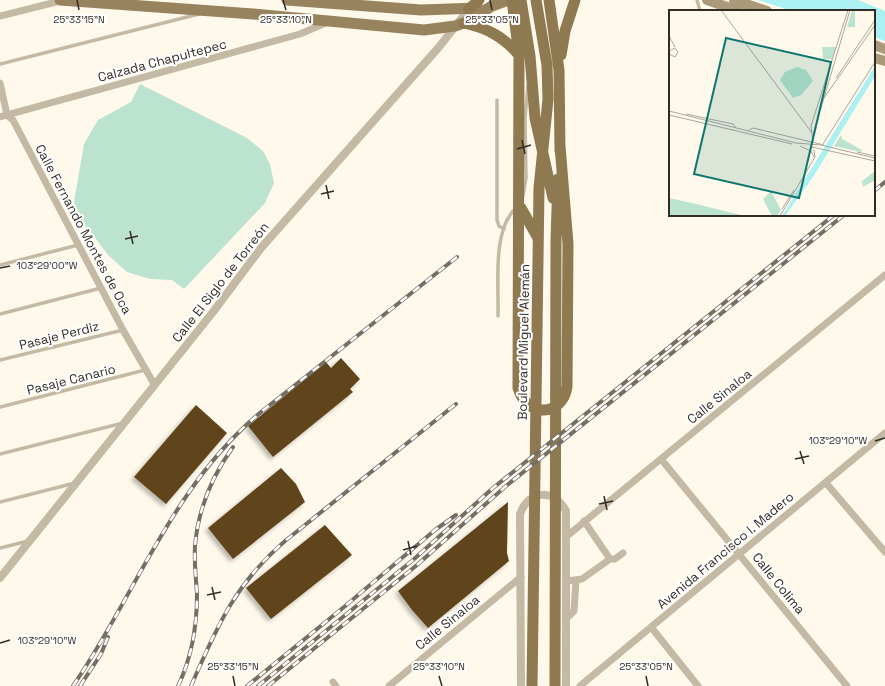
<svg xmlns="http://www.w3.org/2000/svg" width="885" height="686" font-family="'Space Grotesk',sans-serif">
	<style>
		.green { fill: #bbe3d0 }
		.water { fill: #abf0f3 }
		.building { fill: #61441b; filter: url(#shadow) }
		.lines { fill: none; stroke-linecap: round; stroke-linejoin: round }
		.service { stroke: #c4b9a4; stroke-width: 3.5 }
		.minor { stroke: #c4b9a4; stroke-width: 7 }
		.tertiary { stroke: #c4b9a4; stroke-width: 8 }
		.secondary { stroke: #aa9a7b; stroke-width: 10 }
		.primary { stroke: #97835d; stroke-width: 11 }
		.trunk { stroke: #8e7950; stroke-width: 11 }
		.rail-casing { stroke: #746f66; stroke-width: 4 }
		.rail { stroke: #fff; stroke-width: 2.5; stroke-dasharray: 8; stroke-linecap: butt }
		.ticks { fill: none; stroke: #302c24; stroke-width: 1.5 }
		.labels { text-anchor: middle; stroke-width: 4; stroke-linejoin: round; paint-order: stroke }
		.street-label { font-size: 13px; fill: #302c24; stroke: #fff }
		.inset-road { fill: none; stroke: #aca79c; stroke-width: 1 }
		.view { fill: #0f766e; fill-opacity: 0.15; stroke: #0f766e; stroke-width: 2 }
		.inset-edge { fill: none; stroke: #302c24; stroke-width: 2 }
		.ticks-label { font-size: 10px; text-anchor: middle; fill: #302c24; stroke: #fff; stroke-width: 4; stroke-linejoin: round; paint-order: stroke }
	</style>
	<defs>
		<filter id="shadow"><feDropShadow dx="-3" dy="3" stdDeviation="2" flood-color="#0004"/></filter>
	</defs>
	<rect width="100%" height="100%" fill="#fff9ec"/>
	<path class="green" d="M140,84L247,138L263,151L270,164L274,183L265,203L184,289L172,280L150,279L127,272L108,255L83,222L74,202L84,144L98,120L131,102Z"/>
	<path class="water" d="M758,0H858L885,11V41L874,37V11H792Z"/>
	<path class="building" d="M341,358L360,379L350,389L353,392L273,457L248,426L326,362L331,368Z
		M196,405L227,433L166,504L134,477Z
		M281,468L296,484L305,502L233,559L208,528Z
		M508,502L507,553L509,561L428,628L412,610L398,591Z
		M325,525L352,555L271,619L246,588Z"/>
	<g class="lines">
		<path class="service" d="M697,0L700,11
			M0,64L199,14
			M497,100V220L499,226L504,229
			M523,196L526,178L525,118L528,86
			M0,265L78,245
			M0,314L101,288
			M498,316C499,286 492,231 515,209
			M0,360L123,330
			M0,407L145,370
			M0,454L123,423
			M0,502L75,483
			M0,548L28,541"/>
		<path class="minor" d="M0,16L64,0
			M0,83L7,115L13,120L123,330L154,384
			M0,117L300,34L328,22
			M661,459L847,686
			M826,483L885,552
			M584,521L610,559
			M567,536L885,275
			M567,581L582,579L610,559H615L623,553
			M566,619L574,611L576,580
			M651,627L698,686
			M333,682L336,686
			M389,686L521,577
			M580,686L885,433"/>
		<path class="tertiary" d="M0,578L213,312L261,248L439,47L469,9
			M521,686L520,514C529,489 554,489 566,511V686"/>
		<path class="secondary" d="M707,0L739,11
			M734,0L767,11
			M874,45L885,49
			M874,58L885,61"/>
		<path class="primary" d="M60,0L253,14L424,30L455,26L464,23L492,6L508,0
			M287,0L421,10L478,8"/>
		<path class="trunk" d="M512,0L519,55L518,388C527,418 562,417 567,387L568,244L560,146
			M521,0L530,56L535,118L553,198
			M549,0L559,70L560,151
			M469,9L479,0
			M464,23C487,28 504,37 519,55
			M561,55L565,31L575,0
			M521,208L538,238
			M532,686L539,188L548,99L547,65L536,0
			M555,686L556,240L558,179"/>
		<g class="rail-casing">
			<path id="rail" d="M874,191L885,182
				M73,686C136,594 172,486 261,412L457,257
				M80,686L101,654L108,637
				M178,686C192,657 197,626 197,594C196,578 194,562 195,546C198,510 212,476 233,447
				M191,686C217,627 234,585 285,541L456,404
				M247,686L344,607L435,530L456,515
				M258,686L413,560L493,488L834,215
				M268,686L417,565L506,486L844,215"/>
		</g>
		<use href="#rail" class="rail"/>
	</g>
	<path class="ticks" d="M77,0L79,10M283,0L286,10M490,0L492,10M522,140L525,154M517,149L531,145M326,185L329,199M321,194L334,191M130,231L133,244M125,239L138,236M0,268L10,266M875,441L885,438M800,451L804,464M795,459L809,456M604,496L607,510M599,504L613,501M408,541L411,555M403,550L417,546M212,587L215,600M207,595L221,592M0,643L10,640M233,676L235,686M439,676L442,686M646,676L648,686"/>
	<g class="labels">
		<g class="street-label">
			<text transform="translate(162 60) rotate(-15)" y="5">Calzada Chapultepec</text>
			<text transform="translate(84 229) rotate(62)" y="5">Calle Fernando Montes de Oca</text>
			<text transform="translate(220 282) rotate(-52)" y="5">Calle El Siglo de Torreón</text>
			<text transform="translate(59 335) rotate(-14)" y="5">Pasaje Perdiz</text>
			<text transform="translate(523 342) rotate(-89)" y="5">Boulevard Miguel Alemán</text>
			<text transform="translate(71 379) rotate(-14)" y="5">Pasaje Canario</text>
			<text transform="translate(719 396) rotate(-39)" y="5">Calle Sinaloa</text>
			<text transform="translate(725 550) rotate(-40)" y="5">Avenida Francisco I. Madero</text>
			<text transform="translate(779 583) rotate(51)" y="5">Calle Colima</text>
			<text transform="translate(447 622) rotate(-39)" y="5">Calle Sinaloa</text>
		</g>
	</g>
	<g transform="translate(669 10)">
		<rect width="206" height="206" fill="#fff9ec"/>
		<path d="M183,0H186V17H178ZM153,37H167L163,49H154ZM128,57L137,60L144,71L132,85L124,88L111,70L116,62ZM172,125L173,129L193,140L192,142L165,136ZM206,161V170L194,177L193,171ZM102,181L112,200L108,206H103L94,189ZM0,188L27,194L76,206H0Z" fill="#bbe3d0"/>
		<path d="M206,56V66L144,167L116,206H113Z" fill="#abf0f3"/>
		<path class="inset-road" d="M52,0L143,123M0,26L6,37M0,41L6,38L9,42L6,47L0,44M167,68L206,10M155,88L206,15M0,101L127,133L152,135L206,148M17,104L64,114L67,118M0,105L123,134M80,120L84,118L155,135M144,125L181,0M144,133L142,116L179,0M154,134L206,52M131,136L142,141L145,147M143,137L206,151M188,142L206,146M113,199L125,180M111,206L146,147L145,140"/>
		<path class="view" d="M57,28L162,52L130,188L25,164Z"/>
		<rect width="206" height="206" class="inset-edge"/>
	</g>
	<g class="ticks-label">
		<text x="79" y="23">25°33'15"N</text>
		<text x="286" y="23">25°33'10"N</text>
		<text x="492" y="23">25°33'05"N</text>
		<text x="47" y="269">103°29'00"W</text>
		<text x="838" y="444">103°29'10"W</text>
		<text x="47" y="644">103°29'10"W</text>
		<text x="233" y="670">25°33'15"N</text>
		<text x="439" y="670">25°33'10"N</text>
		<text x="646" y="670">25°33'05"N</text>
	</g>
</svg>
